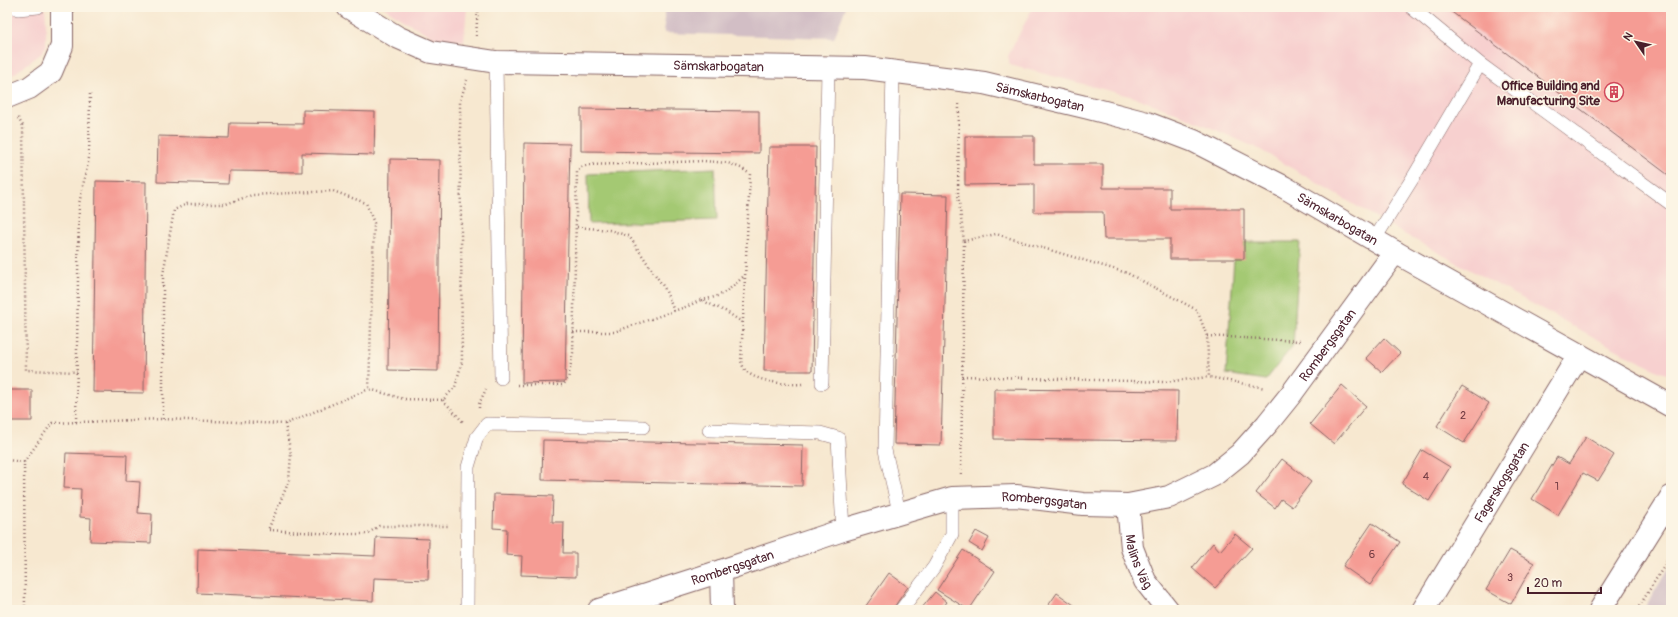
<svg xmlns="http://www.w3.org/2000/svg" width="1678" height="617" font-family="Pangolin,sans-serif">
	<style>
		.built { fill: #f7d0cf }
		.industrial { fill: #d2bec5 }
		.green { fill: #a4c973; stroke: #77744f }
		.building { fill: #f59c94 }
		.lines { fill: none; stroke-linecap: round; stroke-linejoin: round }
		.service-casing { stroke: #876565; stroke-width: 14 }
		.minor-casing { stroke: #876565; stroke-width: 24 }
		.tertiary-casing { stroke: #876565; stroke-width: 24 }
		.path { stroke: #876565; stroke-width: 2.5; stroke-dasharray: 1 3; stroke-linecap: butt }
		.service { stroke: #fff; stroke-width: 13 }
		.minor { stroke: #fff; stroke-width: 22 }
		.tertiary { stroke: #fff; stroke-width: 22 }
		.labels { text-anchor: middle; stroke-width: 3; stroke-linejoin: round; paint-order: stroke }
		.number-label { font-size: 11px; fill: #753e45 }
		.street-label { font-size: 13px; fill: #4a1f2b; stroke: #fcf5e5 }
		.poi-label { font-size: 13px; font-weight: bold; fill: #4a1f2b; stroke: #fcf5e5; text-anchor: end }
	</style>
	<rect width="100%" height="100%" fill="#fcf5e5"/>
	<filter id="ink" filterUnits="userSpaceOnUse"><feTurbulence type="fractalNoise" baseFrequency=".025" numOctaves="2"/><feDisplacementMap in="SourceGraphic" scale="8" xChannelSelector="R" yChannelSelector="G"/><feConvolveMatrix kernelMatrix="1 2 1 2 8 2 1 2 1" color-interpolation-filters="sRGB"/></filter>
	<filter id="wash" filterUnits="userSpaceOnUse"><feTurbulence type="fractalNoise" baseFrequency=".012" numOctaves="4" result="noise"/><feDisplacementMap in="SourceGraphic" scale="16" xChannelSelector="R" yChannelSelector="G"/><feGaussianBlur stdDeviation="0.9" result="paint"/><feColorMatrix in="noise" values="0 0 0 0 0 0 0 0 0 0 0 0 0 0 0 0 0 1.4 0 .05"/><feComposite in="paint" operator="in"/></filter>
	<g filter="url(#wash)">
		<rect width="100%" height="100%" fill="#f7e8d0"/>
		<path class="built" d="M7,7H45L46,22V45L42,53L7,79Z
			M383,7H467L464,41L435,38L405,21Z
			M1033,7H1671V375L1660,372L1623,353L1406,235L1259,149L1191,119L1137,98L1010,65L1008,56Z"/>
		<path class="industrial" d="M664,7H846L834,38L664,33Z
			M1671,565V610H1643Z"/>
		<path class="green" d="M715,168L717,220L589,224L588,174Z
			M1244,242H1300L1293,345L1266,380L1226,374L1234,259L1244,258Z"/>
		<g id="blocks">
			<path class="building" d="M1445,7H1671V177Z
				M581,109L759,111V153L581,151Z
				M303,110L375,112L374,155L302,153V172L229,171L228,184L157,182L158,136L229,138L230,123L303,124Z
				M965,136H1034V164H1103V188H1170V209H1244V259H1170V239H1104L1103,212H1034V184L965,185Z
				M524,143L570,144L565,382L522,383Z
				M769,147H816L812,371H764Z
				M390,159L440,160L438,371L388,370Z
				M96,181L146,182L144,393L93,392Z
				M7,191H9V390H32V421H7Z
				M900,194L948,195L941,445L894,444Z
				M1384,338L1400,353L1382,372L1366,358Z
				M1342,385L1366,406L1334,444L1310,424Z
				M1462,386L1489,403L1464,443L1437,426Z
				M994,389L1178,391L1177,441L994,439Z
				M1586,437L1614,455L1598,481L1583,473L1558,515L1532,499L1557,457L1569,464Z
				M543,440L803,445L802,486L542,480Z
				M1422,450L1450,467L1429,501L1402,484Z
				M66,453L127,455L126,481L140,482L138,513L152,514L151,543L90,541L91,518L80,517L81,489L64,488Z
				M1282,459L1311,482L1292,507L1281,499L1275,508L1256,493Z
				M494,494L553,496L552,522H564L563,553H576V577L521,575L522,556L506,555L507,529L493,528Z
				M1372,523L1400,542L1370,585L1343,566Z
				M976,531L989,538L982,551L969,543Z
				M1235,534L1252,548L1215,588L1192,568L1213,543L1220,551Z
				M376,537L429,539L428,580L374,578L373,601L197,593L198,549L375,556Z
				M963,550L995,571L969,610L937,590Z
				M1510,550L1534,563L1511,604L1486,590Z
				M889,573L908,587L892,610H863Z
				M935,592L947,602L941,610H922L921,609Z
				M1057,593L1081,610H1045Z"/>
		</g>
	</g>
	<g filter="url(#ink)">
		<use href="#blocks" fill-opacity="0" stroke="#876565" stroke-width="1"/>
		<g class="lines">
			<g class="service-casing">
				<path id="service" d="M15,7L18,9L38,7
					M1411,7L1480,64L1671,204
					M496,62L501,378
					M893,71L885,450L899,512
					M1374,240L1414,176L1480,64
					M822,383L828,68
					M709,430L820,433L838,438L843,530
					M467,610L468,467L477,437L487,424L643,427
					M901,610L934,567L952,534V498"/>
			</g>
			<g class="minor-casing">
				<g id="minor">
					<path id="s1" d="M348,7L397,37L431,52L496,62L865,68L984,83L1089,108L1147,123L1194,141L1284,187L1395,252L1671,406"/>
					<path d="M7,97L29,88L51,72L62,46V7"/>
					<path id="s2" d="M1128,505L1132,548L1145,581L1168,610"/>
					<path d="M721,571L722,610"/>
					<path id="s3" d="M599,610L721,571L843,530L952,498L1016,496L1083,504L1128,505L1169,497L1214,475L1240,454L1267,424L1292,393L1395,252"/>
					<path id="s4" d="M1423,610L1579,355"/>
				</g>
			</g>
			<g class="tertiary-casing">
				<path id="tertiary" d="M1600,610L1671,497"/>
			</g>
			<path class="path" d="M476,36L478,7
				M959,104L958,194L964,241
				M18,118L23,126L26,370L77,372
				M577,227L609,230L629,236L665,289L674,311
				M701,300C722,297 729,290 744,276
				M573,332H614L688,306L701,300L725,311L742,322
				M1207,336L1300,341
				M962,376L1164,382L1209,377
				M517,385H563L568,379L573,353L577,172L581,167L589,165L704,161L728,163L741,168L750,174L741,361C742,364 744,370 747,372C759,382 788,385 803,384
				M443,400L464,423
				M479,408V404L486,389
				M163,419V275L174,210L187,204H226L252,195L333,191L366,203L374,223L369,389L404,399L443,400L455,387L462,362L460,101L467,80
				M76,422L79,204L89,158L90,93
				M285,424L291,454L289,481L268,530L335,534H367L379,526H448
				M7,460L24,462
				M961,474L964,241L996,234L1127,273L1197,310L1207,336L1209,377L1265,388
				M25,610L24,462L52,423L163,419L285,424L369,389
				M1637,610L1671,555"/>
			<use href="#service" class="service"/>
			<use href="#minor" class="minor"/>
			<use href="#tertiary" class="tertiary"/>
		</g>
	</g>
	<defs>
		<g id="building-ring" transform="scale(1)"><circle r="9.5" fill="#fcf5e5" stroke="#d1495b" stroke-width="1.5"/><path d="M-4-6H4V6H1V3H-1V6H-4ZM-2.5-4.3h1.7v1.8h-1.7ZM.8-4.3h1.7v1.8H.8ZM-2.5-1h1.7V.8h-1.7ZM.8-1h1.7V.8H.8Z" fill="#d1495b"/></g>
	</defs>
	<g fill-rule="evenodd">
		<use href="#building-ring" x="1614" y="92"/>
	</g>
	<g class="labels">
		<g class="number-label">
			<text x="1463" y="419">2</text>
			<text x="1426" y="480">4</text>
			<text x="1557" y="490">1</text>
			<text x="1372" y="558">6</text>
			<text x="1510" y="581">3</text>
		</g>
		<g class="street-label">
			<text dy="5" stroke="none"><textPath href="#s1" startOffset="383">Sämskarbogatan</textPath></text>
			<text dy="5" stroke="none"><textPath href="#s1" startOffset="707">Sämskarbogatan</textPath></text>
			<text dy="5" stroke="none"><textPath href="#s1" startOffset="1031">Sämskarbogatan</textPath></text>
			<text dy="5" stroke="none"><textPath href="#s3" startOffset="812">Rombergsgatan</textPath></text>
			<text dy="5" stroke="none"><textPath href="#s4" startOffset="150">Fagerskogsgatan</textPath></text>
			<text dy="5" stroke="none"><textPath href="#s3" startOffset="463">Rombergsgatan</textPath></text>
			<text dy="5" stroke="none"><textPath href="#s2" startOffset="58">Malins Väg</textPath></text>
			<text dy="5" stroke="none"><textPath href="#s3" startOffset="140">Rombergsgatan</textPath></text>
		</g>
		<g class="poi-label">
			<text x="1600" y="90">Office Building and<tspan x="1600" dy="15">Manufacturing Site</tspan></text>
		</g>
	</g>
	<rect width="1678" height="617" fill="none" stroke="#fcf5e5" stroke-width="24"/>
	<g transform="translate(1636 42) rotate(304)" stroke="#fcf5e5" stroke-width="3" paint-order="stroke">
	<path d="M0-3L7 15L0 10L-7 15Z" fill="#4a1f2b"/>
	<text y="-6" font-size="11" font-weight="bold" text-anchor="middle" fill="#4a1f2b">N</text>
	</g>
	<path d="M1528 587v6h73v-6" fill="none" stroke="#4a1f2b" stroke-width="2"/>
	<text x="1534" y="587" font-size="12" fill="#4a1f2b" stroke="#fcf5e5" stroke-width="3" paint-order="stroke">20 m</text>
</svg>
